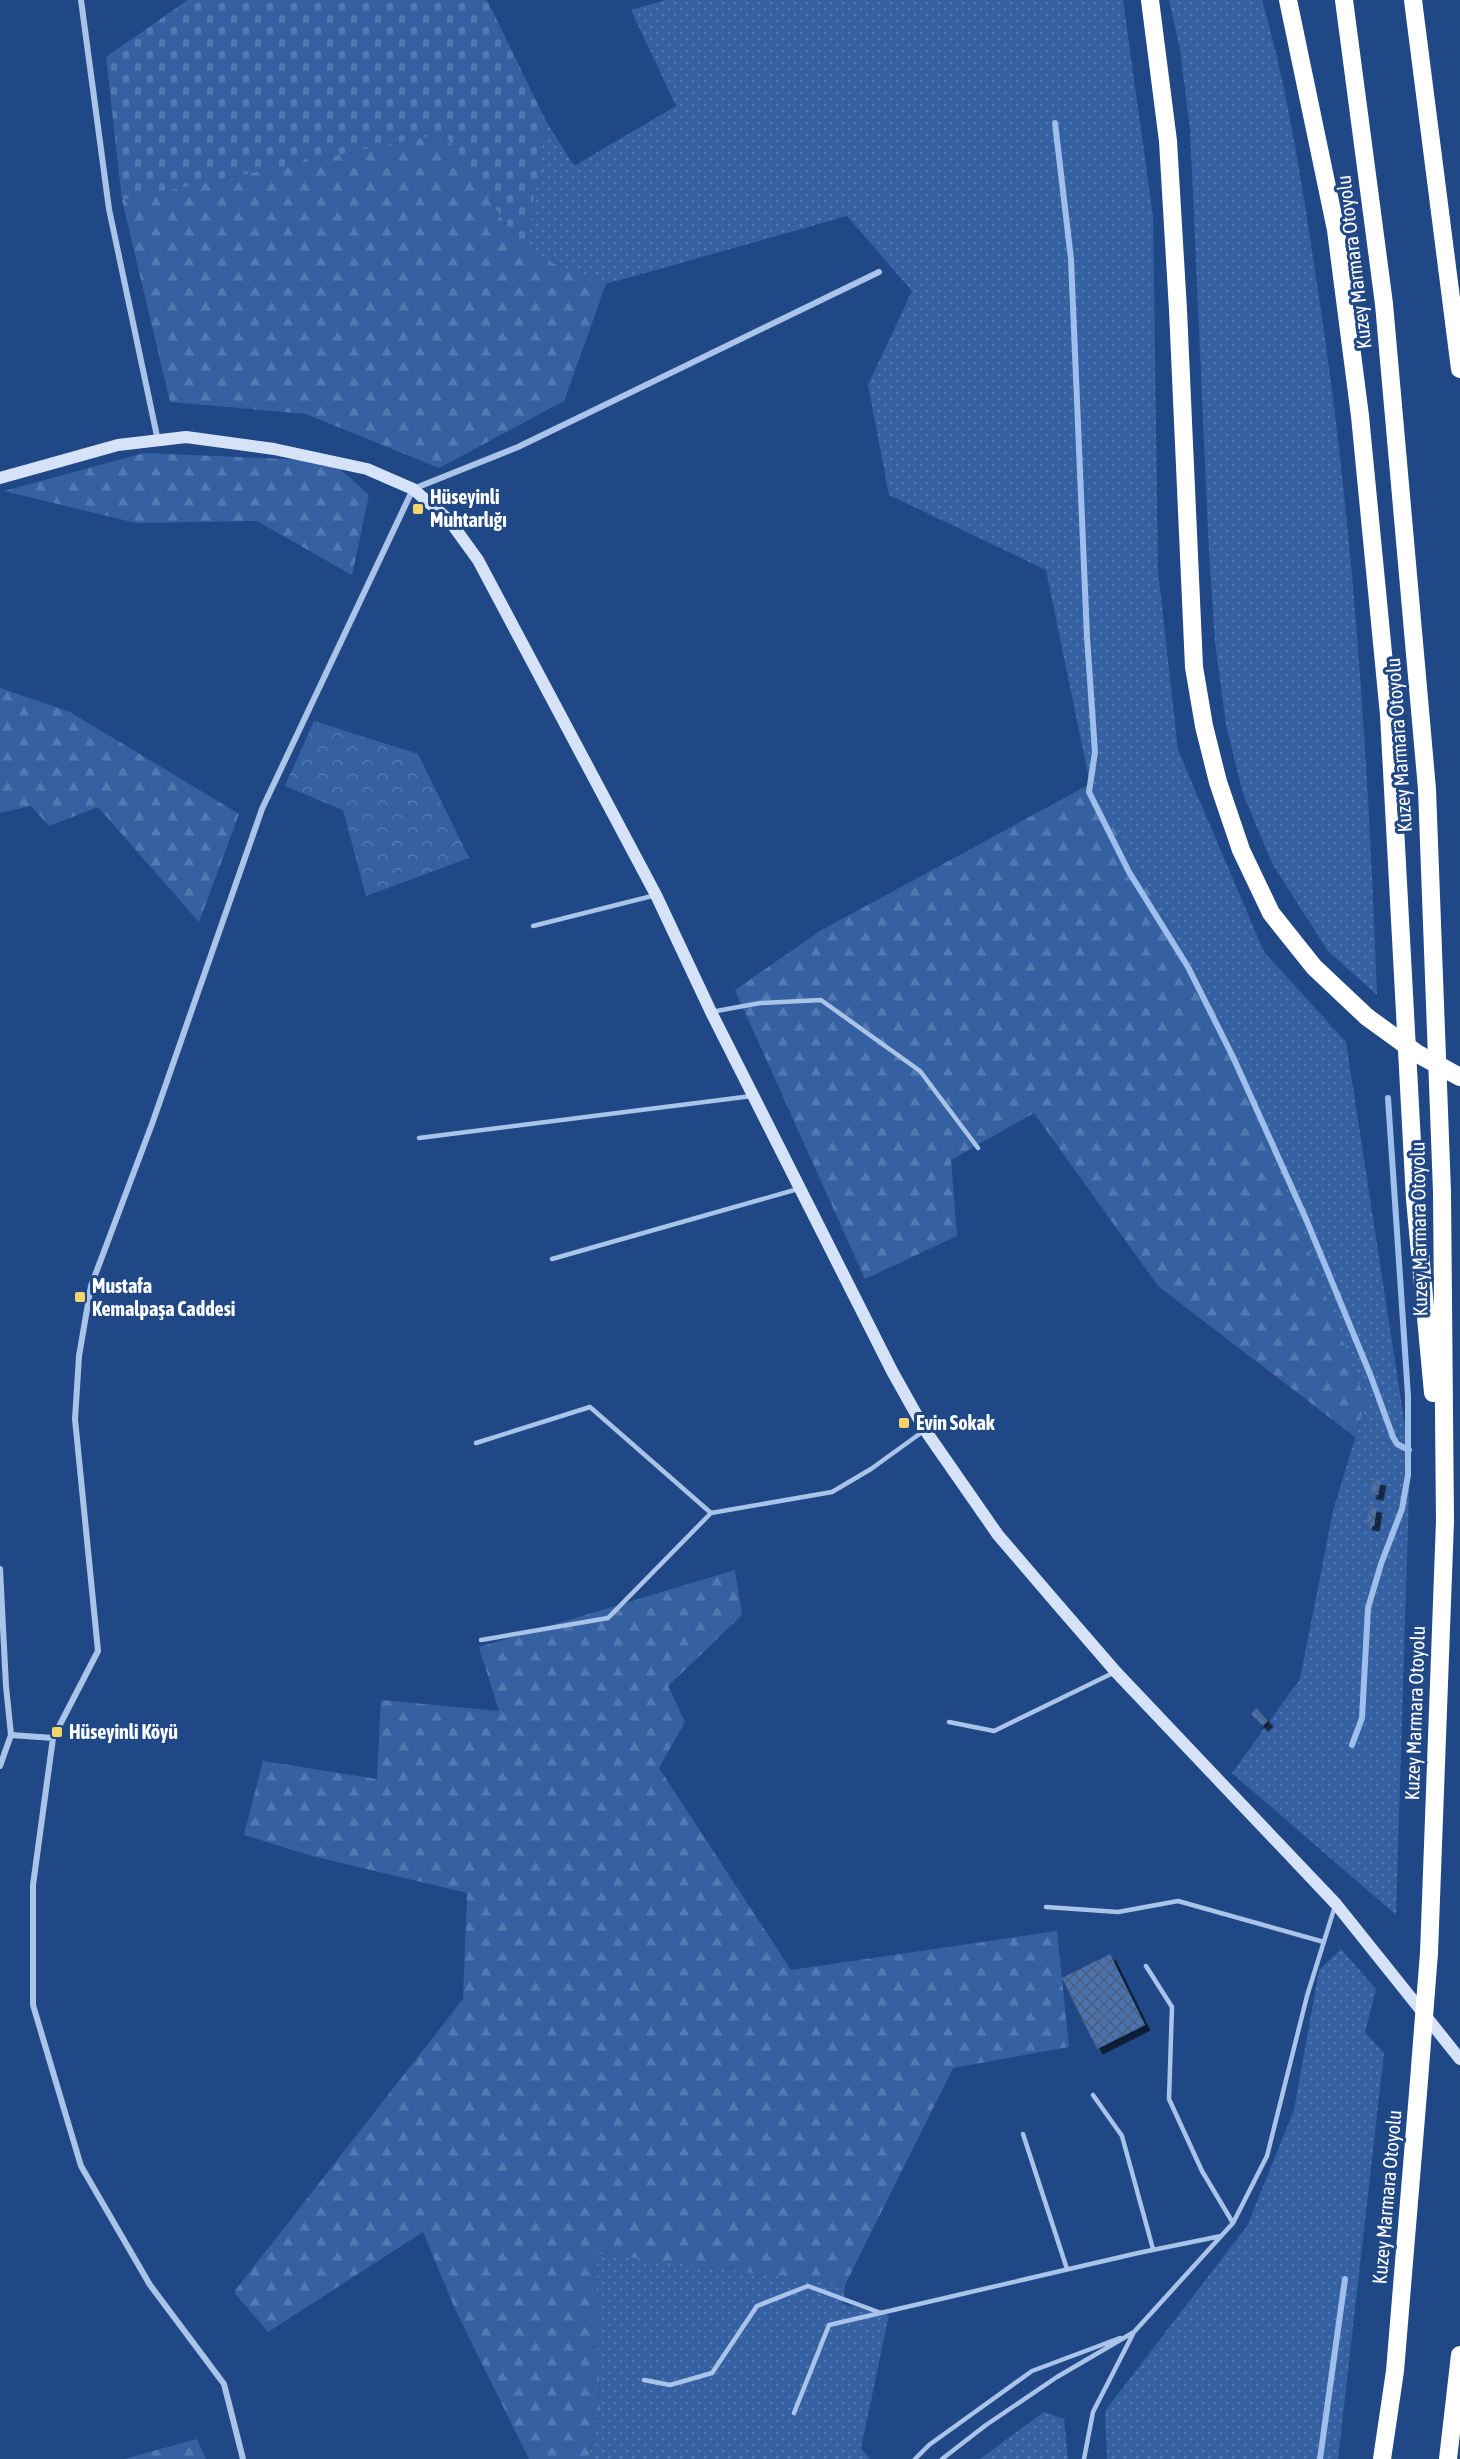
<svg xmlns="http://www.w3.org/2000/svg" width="1460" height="2459" font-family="'Asap Condensed',sans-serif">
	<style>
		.grass { fill: url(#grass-dots) }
		.forest { fill: url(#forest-firs) }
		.cemetery { fill: url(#cemetery-stones) }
		.park { fill: url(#park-crowns) }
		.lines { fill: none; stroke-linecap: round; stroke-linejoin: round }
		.stream { stroke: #9ebeeb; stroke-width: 6 }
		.building { fill: url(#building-cross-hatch); filter: url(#shadow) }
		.lane { stroke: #aac4e9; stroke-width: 4.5 }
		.street { stroke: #aac4e9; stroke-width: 6 }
		.secondary { stroke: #d5e2f7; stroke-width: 12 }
		.highway { stroke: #fff; stroke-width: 18 }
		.highway-bridge { stroke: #fff; stroke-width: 18 }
		.poi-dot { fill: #f6d46c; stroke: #214886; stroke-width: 2 }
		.labels { text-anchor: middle; stroke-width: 6; stroke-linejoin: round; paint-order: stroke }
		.street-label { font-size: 20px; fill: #fff; stroke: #214886 }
		.poi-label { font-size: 20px; font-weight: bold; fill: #fff; stroke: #214886; text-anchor: start }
	</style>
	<defs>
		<pattern id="grass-dots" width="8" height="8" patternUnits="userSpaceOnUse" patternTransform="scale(1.5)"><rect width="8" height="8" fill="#3561a3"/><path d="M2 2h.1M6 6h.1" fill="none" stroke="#5379b1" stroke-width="1.8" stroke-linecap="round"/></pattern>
		<pattern id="forest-firs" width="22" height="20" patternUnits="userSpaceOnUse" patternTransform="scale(1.5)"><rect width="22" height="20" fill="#3561a3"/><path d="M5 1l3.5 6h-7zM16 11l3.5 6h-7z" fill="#5379b1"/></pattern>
		<pattern id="cemetery-stones" width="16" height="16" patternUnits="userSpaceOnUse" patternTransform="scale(1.5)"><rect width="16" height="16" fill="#3561a3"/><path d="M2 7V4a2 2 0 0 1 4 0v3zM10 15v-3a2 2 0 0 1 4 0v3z" fill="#5379b1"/></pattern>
		<pattern id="park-crowns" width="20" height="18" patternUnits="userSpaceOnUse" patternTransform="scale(1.5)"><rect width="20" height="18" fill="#3561a3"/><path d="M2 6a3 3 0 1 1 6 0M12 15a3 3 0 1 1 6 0" fill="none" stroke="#5379b1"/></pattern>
		<pattern id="building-cross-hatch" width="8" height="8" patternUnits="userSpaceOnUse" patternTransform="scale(1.5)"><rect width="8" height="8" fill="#4a72ae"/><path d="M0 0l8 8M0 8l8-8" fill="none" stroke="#4b5d78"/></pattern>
		<filter id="shadow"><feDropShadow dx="5.5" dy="5.5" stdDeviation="0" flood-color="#0009"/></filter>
	</defs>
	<rect width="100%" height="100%" fill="#214886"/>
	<path class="grass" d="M665,0H1123L1153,216L1158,571L1178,750L1264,952L1346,1042L1410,1459L1396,1915L1232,1773L1300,1679L1333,1511L1366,1402L1223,1024L1090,784L1046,570L889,495L868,385L912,291L847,216L606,284L525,252L546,121L574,166L676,106L631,10Z
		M1169,0H1262C1288,90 1302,184 1316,277C1353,515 1368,755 1377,995L1328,951L1273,865L1243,794L1226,725L1215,642L1209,552L1190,130L1180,49Z
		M1341,1949L1376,1989L1365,2032L1384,2053L1338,2459H1107L1105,2411L1247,2226L1294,2110L1319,1970Z
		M596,2252L845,2285L843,2304L889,2315L861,2448L870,2459H588L600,2409Z
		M1044,2412L1064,2419L1068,2459H980Z"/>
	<path class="forest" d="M444,133L525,252L606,284L564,401L439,468L306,414L170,402L122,200Z
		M144,453L331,461L369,495L352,575L257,521L136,523L4,491Z
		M0,688L70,712L239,814L199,922L98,807L49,826L31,806L0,813Z
		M1090,784L1223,1024L1366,1402L1355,1437L1158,1286L1034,1113L951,1160L957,1236L865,1279L735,990L820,931Z
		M735,1570L742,1615L668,1686L685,1722L659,1768L791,1970L1057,1931L1069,2047L953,2068L845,2285L596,2253L600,2409L588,2459H529L455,2309L423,2232L268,2332L234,2292L463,1999L467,1893L312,1856L244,1835L263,1761L377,1779L381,1700L499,1711L479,1647Z
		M197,2439L206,2459H124Z"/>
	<path class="cemetery" d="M188,0H487L546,121L525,252L444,133L122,200L106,57Z"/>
	<path class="park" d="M314,721L418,754L469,858L366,896L343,810L285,786Z"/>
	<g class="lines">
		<path class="stream" d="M1055,123L1071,259L1087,637L1095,752L1089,792L1129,872L1188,967L1233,1057L1306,1219L1370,1374L1393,1437L1397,1444L1409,1450
			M1352,1745L1362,1718L1368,1608L1381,1564L1402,1509L1408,1475V1396L1388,1098
			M1320,2459L1345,2279"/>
	</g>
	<path class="building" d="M1373,1479L1381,1480L1378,1495L1370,1494Z
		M1370,1506L1377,1507L1374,1526L1366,1525Z
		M1256,1708L1268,1721L1263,1726L1251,1714Z
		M1110,1954L1145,2025L1097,2049L1062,1978Z"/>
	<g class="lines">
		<path class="lane" d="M533,926L656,895
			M711,1012L760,1003L821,1000L920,1071L978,1148
			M419,1138L752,1096
			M552,1259L798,1189
			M476,1443L590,1407L711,1513
			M481,1640L608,1618L711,1513L832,1492L871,1469L925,1430
			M949,1722L994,1731L1115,1672
			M1046,1907L1118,1912L1178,1901L1324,1942
			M1146,1966L1172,2007L1169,2099L1202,2171L1233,2223
			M1093,2095L1122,2136L1153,2249
			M1023,2134L1067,2269
			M644,2380L670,2385L712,2373L757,2306L808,2286L881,2313
			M794,2413L829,2325L1138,2253L1221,2236
			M915,2459L929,2445L1032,2371L1120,2338
			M942,2459L986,2425L1057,2377L1134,2332L1233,2223L1267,2156L1307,1996L1335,1906
			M1084,2459L1093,2412L1133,2334"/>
		<path class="street" d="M81,0L109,209L158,441
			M0,1569L6,1686L11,1735
			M0,1766L11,1735L53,1738
			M243,2459L224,2384L150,2285L81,2166L33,2005V1885L53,1738L98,1651L75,1419L79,1356L91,1286L152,1124L262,809L413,489L518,447L879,272"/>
		<path class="secondary" d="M0,478L118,445L186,437L274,449L367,469L413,489L449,520L478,560L656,895L711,1012L892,1371L925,1430L998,1535L1058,1605L1116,1672L1336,1904L1460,2059"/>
		<path class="highway" d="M1150,0L1168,141L1178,310L1194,667L1204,726L1218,782L1241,850L1271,913L1314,967L1367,1017
			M1288,0L1336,230L1360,416L1389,715L1415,1199L1433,1393
			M1344,0L1384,304L1427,789L1442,1192L1445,1521L1429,1953
			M1413,0L1460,369
			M1382,2459L1395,2371L1418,2093
			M1448,2459L1460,2355"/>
		<path class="highway-bridge" d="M1367,1017L1418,1054L1460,1077
			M1418,2093L1429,1953"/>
	</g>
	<g class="poi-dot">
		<rect x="412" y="503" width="12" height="12" rx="3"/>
		<rect x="74" y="1291" width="12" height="12" rx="3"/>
		<rect x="898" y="1417" width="12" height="12" rx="3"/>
		<rect x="51" y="1726" width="12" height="12" rx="3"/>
	</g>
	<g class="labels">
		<g class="street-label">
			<text transform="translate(1354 262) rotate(-97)" y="7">Kuzey Marmara Otoyolu</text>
			<text transform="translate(1399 745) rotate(-94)" y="7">Kuzey Marmara Otoyolu</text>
			<text transform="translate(1419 1229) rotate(-91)" y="7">Kuzey Marmara Otoyolu</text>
			<text transform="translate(1415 1713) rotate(-88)" y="7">Kuzey Marmara Otoyolu</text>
			<text transform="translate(1387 2197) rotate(-85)" y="7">Kuzey Marmara Otoyolu</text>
		</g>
		<g class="poi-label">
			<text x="430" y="504">Hüseyinli<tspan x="430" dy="23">Muhtarlığı</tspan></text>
			<text x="92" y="1293">Mustafa<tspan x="92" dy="23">Kemalpaşa Caddesi</tspan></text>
			<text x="916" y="1430">Evin Sokak</text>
			<text x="69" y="1739">Hüseyinli Köyü</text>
		</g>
	</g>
</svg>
